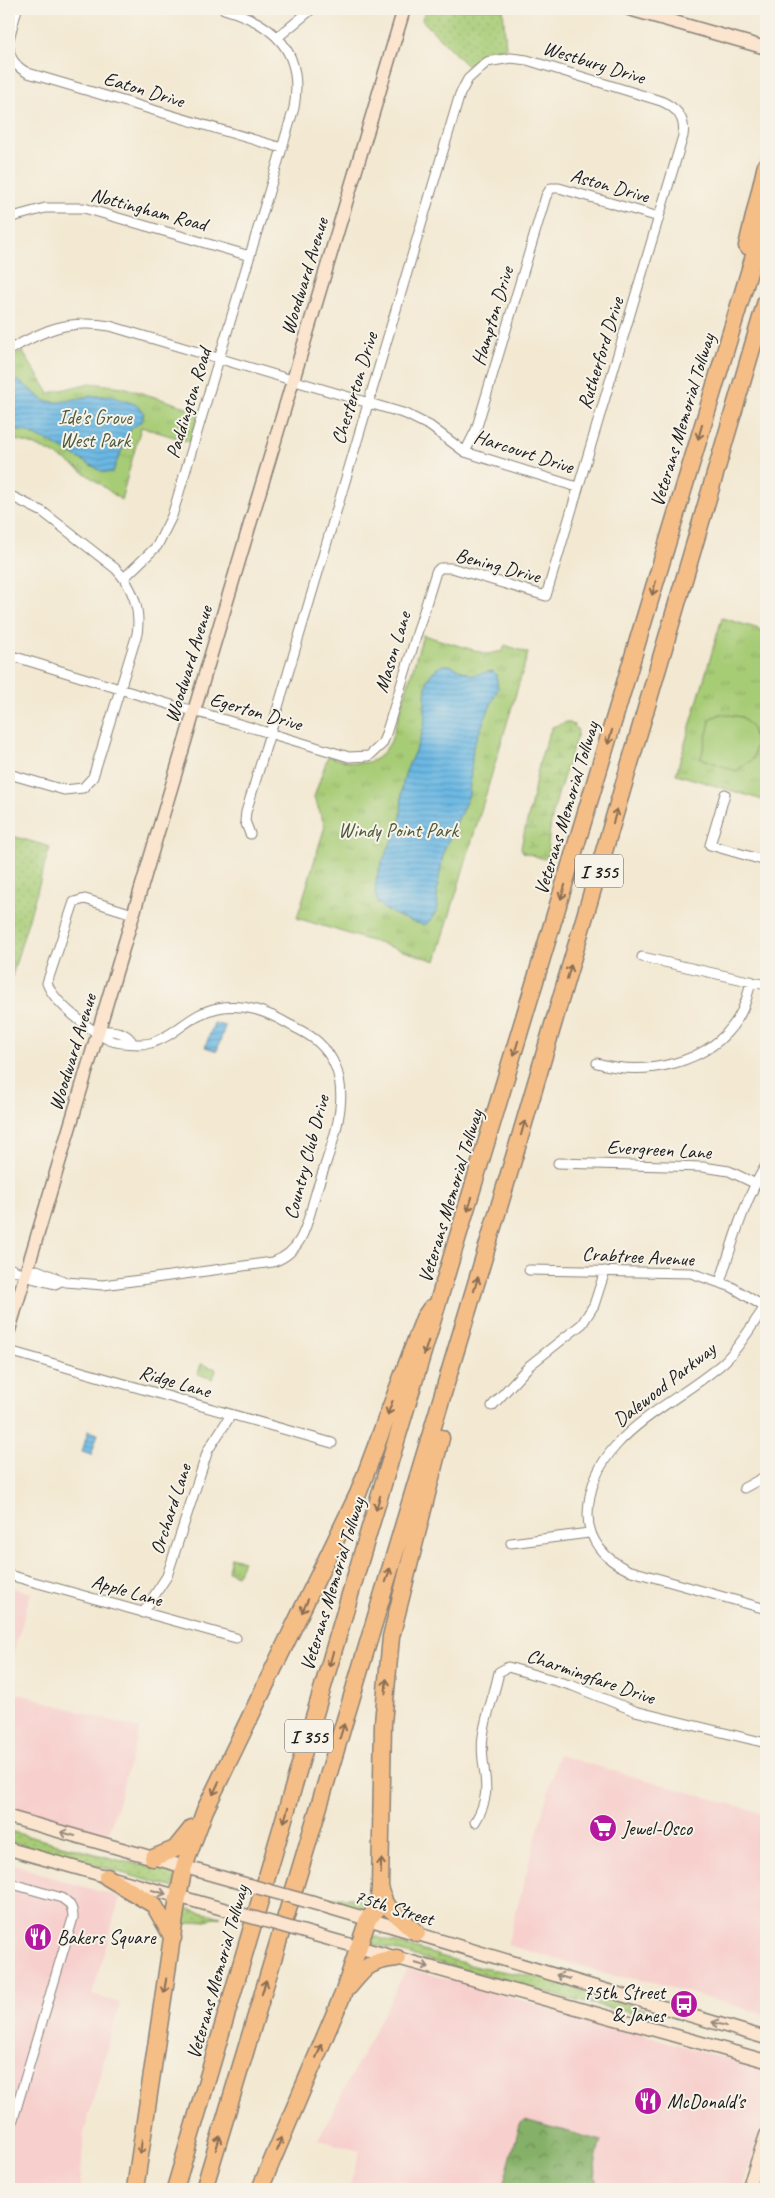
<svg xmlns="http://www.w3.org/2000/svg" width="775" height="2198" font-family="Caveat,sans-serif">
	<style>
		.built { fill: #f7d0cd }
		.grass { fill: url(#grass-dots); stroke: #627449 }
		.forest { fill: url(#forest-crowns); stroke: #506642 }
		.wetland { fill: url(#wetland-marsh); stroke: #627449 }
		.park { fill: url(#park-tufts); stroke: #627449 }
		.garden { fill: #a7cc76; stroke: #627449 }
		.water { fill: url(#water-rules); stroke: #436a80 }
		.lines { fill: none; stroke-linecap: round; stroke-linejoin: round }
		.street-casing { stroke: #888278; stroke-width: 11 }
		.secondary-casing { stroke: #888278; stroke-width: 15 }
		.highway-casing { stroke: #888278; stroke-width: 19 }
		.street { stroke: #fff; stroke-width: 9 }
		.secondary { stroke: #fbe5cf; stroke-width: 12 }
		.highway { stroke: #f6be87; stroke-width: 16 }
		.secondary-bridge-casing { stroke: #888278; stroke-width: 15; stroke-linecap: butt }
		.secondary-bridge { stroke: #fbe5cf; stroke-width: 12 }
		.oneway { stroke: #896d52 }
		.oneway2 { stroke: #978b7e }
		.labels { text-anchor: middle; stroke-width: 4; stroke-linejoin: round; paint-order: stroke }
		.shield { fill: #f7f3e8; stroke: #5e5c59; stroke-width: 1 }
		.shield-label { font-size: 19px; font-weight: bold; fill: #1c1c1c }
		.street-label { font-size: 20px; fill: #1c1c1c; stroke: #f7f3e8 }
		.park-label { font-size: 20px; fill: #4d5a3c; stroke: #f7f3e8 }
		.poi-label { font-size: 20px; fill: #1c1c1c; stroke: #f7f3e8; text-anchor: start }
	</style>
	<defs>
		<pattern id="grass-dots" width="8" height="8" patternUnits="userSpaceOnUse" patternTransform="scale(1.25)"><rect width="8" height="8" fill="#a7cc76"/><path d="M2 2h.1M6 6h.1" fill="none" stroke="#8faf66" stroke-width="1.8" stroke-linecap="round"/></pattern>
		<pattern id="forest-crowns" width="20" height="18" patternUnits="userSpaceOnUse" patternTransform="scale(1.25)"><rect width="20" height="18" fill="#85b067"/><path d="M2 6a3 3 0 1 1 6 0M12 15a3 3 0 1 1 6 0" fill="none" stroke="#6c8e54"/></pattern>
		<pattern id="wetland-marsh" width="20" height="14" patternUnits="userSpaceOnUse" patternTransform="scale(1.25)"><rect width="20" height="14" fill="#a7cc76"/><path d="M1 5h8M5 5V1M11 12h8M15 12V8" fill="none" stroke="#8faf66"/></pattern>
		<pattern id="park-tufts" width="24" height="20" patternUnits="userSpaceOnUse" patternTransform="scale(1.25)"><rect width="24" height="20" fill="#a7cc76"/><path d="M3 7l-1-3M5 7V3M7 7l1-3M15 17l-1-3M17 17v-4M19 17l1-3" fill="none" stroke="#8faf66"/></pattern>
		<pattern id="water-rules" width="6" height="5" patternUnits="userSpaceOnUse" patternTransform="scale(1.25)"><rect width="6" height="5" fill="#6ab8e4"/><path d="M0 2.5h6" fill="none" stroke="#5695b8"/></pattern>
	</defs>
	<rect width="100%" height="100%" fill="#f7f3e8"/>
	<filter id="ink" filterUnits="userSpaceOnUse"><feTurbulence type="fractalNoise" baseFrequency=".02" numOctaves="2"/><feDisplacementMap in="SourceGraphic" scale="10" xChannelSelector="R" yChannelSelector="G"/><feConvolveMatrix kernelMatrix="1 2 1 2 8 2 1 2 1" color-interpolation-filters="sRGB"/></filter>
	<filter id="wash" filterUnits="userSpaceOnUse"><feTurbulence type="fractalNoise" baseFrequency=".0096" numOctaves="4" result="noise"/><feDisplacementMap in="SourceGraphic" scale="20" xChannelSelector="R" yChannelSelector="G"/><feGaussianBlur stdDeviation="1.12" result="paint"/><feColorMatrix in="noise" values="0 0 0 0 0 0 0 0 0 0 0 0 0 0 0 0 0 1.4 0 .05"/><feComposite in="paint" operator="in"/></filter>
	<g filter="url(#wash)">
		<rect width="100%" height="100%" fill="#f3e9d3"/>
		<path class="built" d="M9,1587L31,1593L9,1668Z
			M9,1691L140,1729L108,1836L9,1807Z
			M558,1755L766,1814V2015L652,1982L615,1976L507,1945Z
			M9,1862L56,1879L120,1897L92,1995L120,2003L84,2133L80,2189H9Z
			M407,1968L761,2068L766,2072V2114L742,2189H601L595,2180V2170L601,2141L520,2124L502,2189H349L360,2151L318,2140Z"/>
		<path class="grass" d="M425,9H503L506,48L484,54L467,66L422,20Z
			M9,835L50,847L9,986Z
			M9,1831L118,1860L175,1872V1888L9,1841Z
			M326,1898H375V1905L366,1910Z
			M188,1909L221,1917L181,1925L182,1916Z
			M370,1935L477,1967L543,1978L664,2015L662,2019L573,2000L368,1943Z"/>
		<path class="forest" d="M525,2120L601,2141C597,2155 590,2177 601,2189H502L520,2124Z"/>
		<path class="wetland" d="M567,722L574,725L578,731L577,736C568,764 544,828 549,855L544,859L523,852L521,848C524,830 530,813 533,795C537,771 542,749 552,727Z"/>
		<path class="park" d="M22,351L49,393L90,383L123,387L199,411L190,442L141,427L121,500C88,475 50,444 9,439V358Z
			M722,618L766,631V801L676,774Z
			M423,635L487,654L503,651L505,645L528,653L436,961L297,918L325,826L314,797L328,756C355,764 375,771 391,741Z
			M201,1364L216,1369L213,1379L198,1374Z
			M231,1557L244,1561L237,1575L228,1571Z"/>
		<path class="garden" d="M721,714L742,717L752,728L756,744L753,759L736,771L701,758L711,718Z"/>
		<path class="water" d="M19,381L45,401L59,402L91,396H111L135,404L144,412L142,421L131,429L112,473L103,472L48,441L27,432L9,428V382Z
			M444,665H450L472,675L493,671L496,674L498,688L473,747L469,795L444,850L437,890L438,909L430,921L425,925C414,923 383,912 378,903C366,880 395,841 400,820C403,808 400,794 403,782C407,763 419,747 423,729C429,708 416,674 444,665Z
			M214,1023L225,1026L217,1051L205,1047Z
			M88,1431L98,1434L91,1455L82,1452Z"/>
	</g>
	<g filter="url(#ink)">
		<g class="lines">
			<g class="street-casing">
				<path id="street" d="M278,37L312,9
					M9,39L17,9
					M9,48C10,60 18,68 28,73L282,148
					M9,218L45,208H84L250,256
					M9,350C44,330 68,319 110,326L406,414L430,426L465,452L577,487
					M465,452L476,430L546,196L551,188H559L659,217
					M9,495L43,512L116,569C133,587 141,610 137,634L93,777L83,788L64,790L9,774
					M124,578L157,546L172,516L294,108C304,51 275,24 224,9
					M9,655L175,706C188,709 200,713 212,716C235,723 257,729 279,736L349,757L369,756L382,744L385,737L436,572L440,568H452L546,596L683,136C686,118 677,108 661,101L527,60L511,58L487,62L468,79L460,94L273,724L267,743L246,812L245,821L250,834
					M725,794L710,845L766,861
					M642,957L766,985
					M98,1031C110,1030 126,1031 132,1042
					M597,1063C645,1077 710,1064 738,1018C745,1007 748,994 751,981
					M558,1163L703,1167L729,1171L756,1184
					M9,1268L35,1279L55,1284L61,1281
					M529,1270L691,1273L732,1287L766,1308
					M25,1273L37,1270L66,1282L103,1285L273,1262C303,1252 307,1223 315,1196C329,1148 363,1084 319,1043C311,1035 300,1030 290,1025C268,1012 245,1003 218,1008C190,1013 176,1036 151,1043C142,1045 116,1044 107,1039C89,1029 54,1003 47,983L74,902L85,899L133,914
					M720,1282C733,1242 744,1201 766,1165
					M765,1307C752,1325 740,1347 724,1362C674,1407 589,1434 588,1515C588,1541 606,1560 628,1570L766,1609
					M9,1351L332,1443
					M492,1406L530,1365L582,1324L594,1305L605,1271
					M744,1488L766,1476
					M511,1543L589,1533
					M9,1575L236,1638
					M143,1613L167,1576L208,1450L231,1415
					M475,1822C497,1787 478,1769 483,1736C486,1714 495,1693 499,1672L508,1667L573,1686L635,1711L766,1743
					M9,1883L62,1898C70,1903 73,1908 73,1918L11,2126"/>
			</g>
			<g class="secondary-casing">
				<path id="secondary" d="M629,9L766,48
					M9,1330L404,9
					M9,1817L231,1880
					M9,1849L223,1909
					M324,1906L766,2038
					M315,1935L766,2061
					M748,2189L766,2135
					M763,2189L766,2178"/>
			</g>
			<g class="highway-casing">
				<path id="highway" d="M747,246L766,165
					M153,1858L175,1849L192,1828
					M107,1877L154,1905L173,1938
					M381,1890L385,1904L417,1933
					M349,1987C366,1966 370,1961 397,1958
					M135,2189L178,1897L184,1867L205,1810L358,1494L424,1318L431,1308
					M175,2189L362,1554L766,216
					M204,2189L517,1147L766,301
					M260,2189L343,1994L368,1919L378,1908L380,1888L383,1723L391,1637L441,1438"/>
			</g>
			<use href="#street" class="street"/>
			<use href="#secondary" class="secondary"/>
			<use href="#highway" class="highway"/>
			<g class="secondary-bridge-casing">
				<path id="secondary-bridge" d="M231,1880L324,1906
					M223,1909L315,1935"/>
			</g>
			<use href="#secondary-bridge" class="secondary-bridge"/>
		</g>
		<defs><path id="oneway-shaft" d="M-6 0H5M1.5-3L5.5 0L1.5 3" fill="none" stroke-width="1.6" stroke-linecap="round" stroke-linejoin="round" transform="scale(1.25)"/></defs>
		<g class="oneway">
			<use href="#oneway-shaft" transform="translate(700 432) rotate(106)"/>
			<use href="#oneway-shaft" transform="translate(654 588) rotate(106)"/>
			<use href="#oneway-shaft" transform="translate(610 737) rotate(107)"/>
			<use href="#oneway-shaft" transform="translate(615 816) rotate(-74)"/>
			<use href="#oneway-shaft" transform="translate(563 892) rotate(107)"/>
			<use href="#oneway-shaft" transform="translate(569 972) rotate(-74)"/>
			<use href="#oneway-shaft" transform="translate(516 1048) rotate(107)"/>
			<use href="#oneway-shaft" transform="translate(523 1128) rotate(-74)"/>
			<use href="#oneway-shaft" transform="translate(470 1204) rotate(107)"/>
			<use href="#oneway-shaft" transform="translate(476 1284) rotate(-73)"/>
			<use href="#oneway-shaft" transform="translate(426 1348) rotate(107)"/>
			<use href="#oneway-shaft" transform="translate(390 1408) rotate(110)"/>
			<use href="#oneway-shaft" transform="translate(378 1503) rotate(107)"/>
			<use href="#oneway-shaft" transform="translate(388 1575) rotate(-73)"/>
			<use href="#oneway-shaft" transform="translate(305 1606) rotate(115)"/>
			<use href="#oneway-shaft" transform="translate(331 1659) rotate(106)"/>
			<use href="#oneway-shaft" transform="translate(386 1686) rotate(-86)"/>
			<use href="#oneway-shaft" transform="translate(342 1731) rotate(-73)"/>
			<use href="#oneway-shaft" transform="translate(216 1788) rotate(115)"/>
			<use href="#oneway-shaft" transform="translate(286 1815) rotate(106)"/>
			<use href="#oneway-shaft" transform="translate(381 1866) rotate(-89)"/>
			<use href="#oneway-shaft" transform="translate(165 1986) rotate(99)"/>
			<use href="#oneway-shaft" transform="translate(264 1987) rotate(-73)"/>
			<use href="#oneway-shaft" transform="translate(319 2051) rotate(-67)"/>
			<use href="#oneway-shaft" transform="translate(218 2143) rotate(-73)"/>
			<use href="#oneway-shaft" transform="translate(279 2144) rotate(-67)"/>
			<use href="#oneway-shaft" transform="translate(141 2147) rotate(97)"/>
		</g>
		<g class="oneway2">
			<use href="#oneway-shaft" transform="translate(68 1834) rotate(-164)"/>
			<use href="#oneway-shaft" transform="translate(159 1892) rotate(16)"/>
			<use href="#oneway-shaft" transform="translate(422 1965) rotate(16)"/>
			<use href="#oneway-shaft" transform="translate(563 1977) rotate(-163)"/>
			<use href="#oneway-shaft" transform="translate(719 2024) rotate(-164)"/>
		</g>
	</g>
	<defs>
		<g id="supermarket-disc" transform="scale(1.4375)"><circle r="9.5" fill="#b5179e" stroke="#f7f3e8"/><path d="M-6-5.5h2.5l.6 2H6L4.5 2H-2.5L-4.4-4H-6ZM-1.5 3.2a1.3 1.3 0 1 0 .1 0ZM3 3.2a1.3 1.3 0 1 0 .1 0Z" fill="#fff"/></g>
		<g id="restaurant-disc" transform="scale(1.4375)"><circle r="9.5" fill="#b5179e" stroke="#f7f3e8"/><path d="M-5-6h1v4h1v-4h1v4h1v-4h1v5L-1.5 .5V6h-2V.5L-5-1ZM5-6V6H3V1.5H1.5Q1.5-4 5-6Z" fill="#fff"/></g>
		<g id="bus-disc" transform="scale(1.4375)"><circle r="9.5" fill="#b5179e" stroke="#f7f3e8"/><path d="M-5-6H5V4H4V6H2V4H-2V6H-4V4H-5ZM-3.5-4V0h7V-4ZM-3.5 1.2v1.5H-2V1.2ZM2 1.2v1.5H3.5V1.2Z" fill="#fff"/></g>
	</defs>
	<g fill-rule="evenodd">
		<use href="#supermarket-disc" x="603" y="1828"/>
		<use href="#restaurant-disc" x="38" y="1937"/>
		<use href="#bus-disc" x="684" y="2004"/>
		<use href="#restaurant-disc" x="648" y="2101"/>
	</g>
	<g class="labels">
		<g class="shield">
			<rect x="575" y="854.5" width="48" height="33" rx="4"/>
			<rect x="285" y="1719.5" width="48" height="33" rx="4"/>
		</g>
		<g class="shield-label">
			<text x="599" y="878">I 355</text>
			<text x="309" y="1743">I 355</text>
		</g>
		<g class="street-label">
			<text transform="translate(594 62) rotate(17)" y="7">Westbury Drive</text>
			<text transform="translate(144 89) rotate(17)" y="7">Eaton Drive</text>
			<text transform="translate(610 185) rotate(16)" y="7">Aston Drive</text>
			<text transform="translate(149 209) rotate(15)" y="7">Nottingham Road</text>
			<text transform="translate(304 276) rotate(-73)" y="7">Woodward Avenue</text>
			<text transform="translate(492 316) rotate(-73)" y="7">Hampton Drive</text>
			<text transform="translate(600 353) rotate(-73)" y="7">Rutherford Drive</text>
			<text transform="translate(354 388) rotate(-73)" y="7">Chesterton Drive</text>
			<text transform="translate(188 403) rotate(-73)" y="7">Paddington Road</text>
			<text transform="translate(682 420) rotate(-73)" y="7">Veterans Memorial Tollway</text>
			<text transform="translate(524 451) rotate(18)" y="7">Harcourt Drive</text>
			<text transform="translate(498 565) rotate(15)" y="7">Bening Drive</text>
			<text transform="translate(392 652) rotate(-73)" y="7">Mason Lane</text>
			<text transform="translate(188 664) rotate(-73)" y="7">Woodward Avenue</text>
			<text transform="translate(256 711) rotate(16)" y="7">Egerton Drive</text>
			<text transform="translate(566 808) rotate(-73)" y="7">Veterans Memorial Tollway</text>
			<text transform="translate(72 1052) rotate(-73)" y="7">Woodward Avenue</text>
			<text transform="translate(659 1149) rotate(3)" y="7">Evergreen Lane</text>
			<text transform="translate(306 1157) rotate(-75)" y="7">Country Club Drive</text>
			<text transform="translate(450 1196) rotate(-73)" y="7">Veterans Memorial Tollway</text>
			<text transform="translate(638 1256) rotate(3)" y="7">Crabtree Avenue</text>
			<text transform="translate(175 1381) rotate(16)" y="7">Ridge Lane</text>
			<text transform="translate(664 1384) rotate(-38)" y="7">Dalewood Parkway</text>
			<text transform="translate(170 1509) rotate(-72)" y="7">Orchard Lane</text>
			<text transform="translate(332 1584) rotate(-73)" y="7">Veterans Memorial Tollway</text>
			<text transform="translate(127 1590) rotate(16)" y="7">Apple Lane</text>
			<text transform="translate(591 1676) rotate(19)" y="7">Charmingfare Drive</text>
			<text transform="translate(394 1907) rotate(17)" y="7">75th Street</text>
			<text transform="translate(217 1972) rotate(-74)" y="7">Veterans Memorial Tollway</text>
		</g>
		<g class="park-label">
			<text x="95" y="424">Ide's Grove<tspan x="95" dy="23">West Park</tspan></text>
			<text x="398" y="837">Windy Point Park</text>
		</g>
		<g class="poi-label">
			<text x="622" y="1835">Jewel-Osco</text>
			<text x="57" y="1944">Bakers Square</text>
			<text x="665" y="1999" text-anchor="end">75th Street<tspan x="665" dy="23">&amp; Janes</tspan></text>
			<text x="667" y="2108">McDonald's</text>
		</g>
	</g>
	<rect width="775" height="2198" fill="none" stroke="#f7f3e8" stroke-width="30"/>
</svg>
